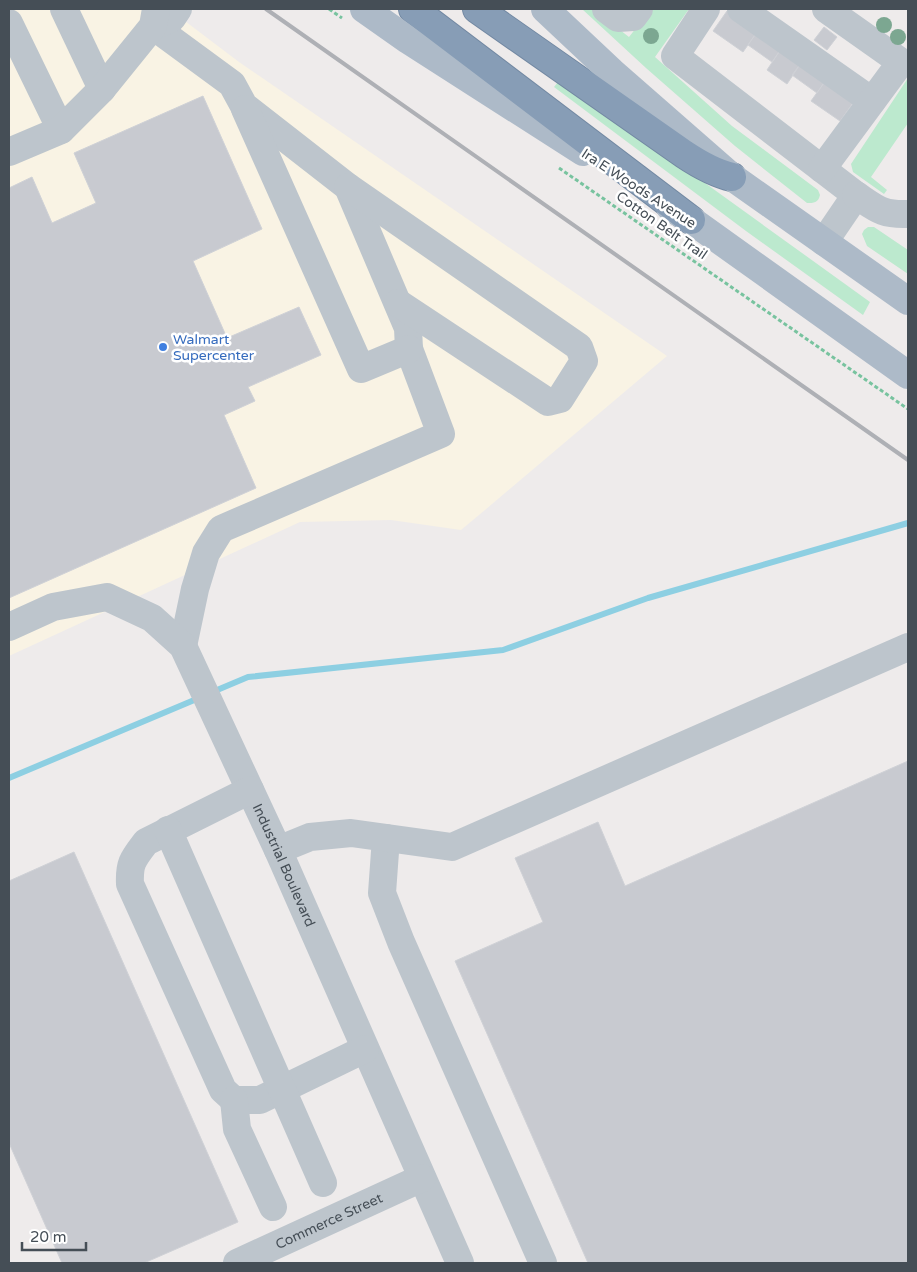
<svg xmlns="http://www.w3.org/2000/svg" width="917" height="1272" font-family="'Varela Round',sans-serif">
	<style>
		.commercial { fill: #f9f3e4 }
		.green { fill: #bce9ce }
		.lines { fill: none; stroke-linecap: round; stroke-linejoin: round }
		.stream { stroke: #8dcfe2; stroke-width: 6 }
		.building { fill: #c8cad0; stroke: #cfd1d6 }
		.highway-casing { stroke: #7288a2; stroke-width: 30 }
		.path { stroke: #78c39f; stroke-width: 3; stroke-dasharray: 4 2.5; stroke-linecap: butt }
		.minor { stroke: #bdc5cc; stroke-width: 28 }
		.major { stroke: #adbac8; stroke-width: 28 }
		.highway { stroke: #879db6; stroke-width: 28 }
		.rail { stroke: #aeb0b5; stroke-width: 4 }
		.tree { fill: #7ca791 }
		.shop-dot { fill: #3f7fe0; stroke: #fff; stroke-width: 2 }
		.labels { text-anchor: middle; stroke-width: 5; stroke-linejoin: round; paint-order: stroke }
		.street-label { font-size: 14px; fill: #454e56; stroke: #fff }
		.shop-label { font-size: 14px; fill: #366cbe; stroke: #fff; text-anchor: start }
	</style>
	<rect width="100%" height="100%" fill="#eeebeb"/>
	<path class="commercial" d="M9,9H169L239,62L667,356L485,510L461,530L391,520L300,522L9,656Z"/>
	<path class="green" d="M582,9H593L629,37L651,9H689L655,57L732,126L818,190L820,195C818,203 814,203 807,203L735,146L646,68Z
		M908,78V123L871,177L887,190L884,194L853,172L851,164Z
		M558,82L610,120L612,116L870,302L863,315L746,231L554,87Z
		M868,227H874L908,250V274L867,246L862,234L864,230Z"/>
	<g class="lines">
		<path class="stream" d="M210,693L248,677L503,650L648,598L908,523
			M9,778L199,698"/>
	</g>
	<path class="building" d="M727,11L757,32L743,52L713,31Z
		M824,27L837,37L827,50L814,40Z
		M757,32L781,49L772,62L748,45Z
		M781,49L801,63L787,84L767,70Z
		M801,63L826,80L817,93L792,75Z
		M826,80L855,100L840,121L811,101Z
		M203,96L262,229L193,261L227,338L299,307L321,355L248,387L255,401L224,415L256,488L9,598V188L32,177L52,223L96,203L74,153Z
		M908,761V1263H588L455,961L543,922L515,858L598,822L625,886Z
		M74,852L238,1222L144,1263H62L9,1143V881Z"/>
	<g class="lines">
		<g class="highway-casing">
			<path id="highway" d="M413,9L691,220
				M477,9L684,154C699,164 714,173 732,177"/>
		</g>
		<path class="path" d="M329,9L342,18
			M559,168L908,409"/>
		<g class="minor">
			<path d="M64,9L102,89"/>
			<path d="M606,9L618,18L633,17L639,9"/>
			<path d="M706,9L675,56L856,195L824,242"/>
			<path d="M741,9L872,101"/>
			<path d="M9,23L61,130"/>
			<path d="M153,26L232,84L244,106L348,187L408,328L409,349L441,434L221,529L206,553L195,589L183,646"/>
			<path d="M153,26L172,18L178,9"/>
			<path d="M245,109L361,369L409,349"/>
			<path d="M9,152L61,130L102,89L153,26L156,9"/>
			<path d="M822,169L901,62L826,9"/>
			<path d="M348,187L579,347L584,361L560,399L548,402L398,303"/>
			<path d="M856,195C877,209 882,215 908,214"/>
			<path id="s1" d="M9,627L53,607L107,597L152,618L183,646L278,850L460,1263"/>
			<path d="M250,790L146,842C133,859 129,863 130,884L223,1090L234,1100H260L365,1049"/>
			<path d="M168,830L323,1183"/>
			<path d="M386,838L382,893L401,942L543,1263"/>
			<path d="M278,850L310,837L351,833L452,847L908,647"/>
			<path d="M234,1100L237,1129L273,1207"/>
			<path id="s2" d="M237,1263L422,1178"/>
		</g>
		<path class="major" d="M364,9L408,40L583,152
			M545,9L612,72L732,177L908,301
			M670,207L691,220L908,375"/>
		<use href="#highway" class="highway"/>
		<path class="rail" d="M266,9L908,460"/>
	</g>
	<g class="tree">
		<circle cx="884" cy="25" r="8"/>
		<circle cx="651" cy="36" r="8"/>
		<circle cx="898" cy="37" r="8"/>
	</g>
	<circle class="shop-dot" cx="163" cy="347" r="5"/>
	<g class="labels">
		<g class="street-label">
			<text transform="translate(639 188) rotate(33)" y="5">Ira E Woods Avenue</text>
			<text transform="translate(662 225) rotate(35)" y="5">Cotton Belt Trail</text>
			<text dy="5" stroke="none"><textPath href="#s1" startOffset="436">Industrial Boulevard</textPath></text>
			<text dy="5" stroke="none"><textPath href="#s2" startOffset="101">Commerce Street</textPath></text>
		</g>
		<g class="shop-label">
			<text x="173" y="344">Walmart<tspan x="173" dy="16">Supercenter</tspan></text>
		</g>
	</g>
	<rect width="917" height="1272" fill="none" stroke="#454e56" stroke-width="20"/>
	<path d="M22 1242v8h64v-8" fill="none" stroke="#454e56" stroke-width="2.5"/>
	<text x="30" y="1242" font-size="15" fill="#454e56" stroke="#ffffff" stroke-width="4" paint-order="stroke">20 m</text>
</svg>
